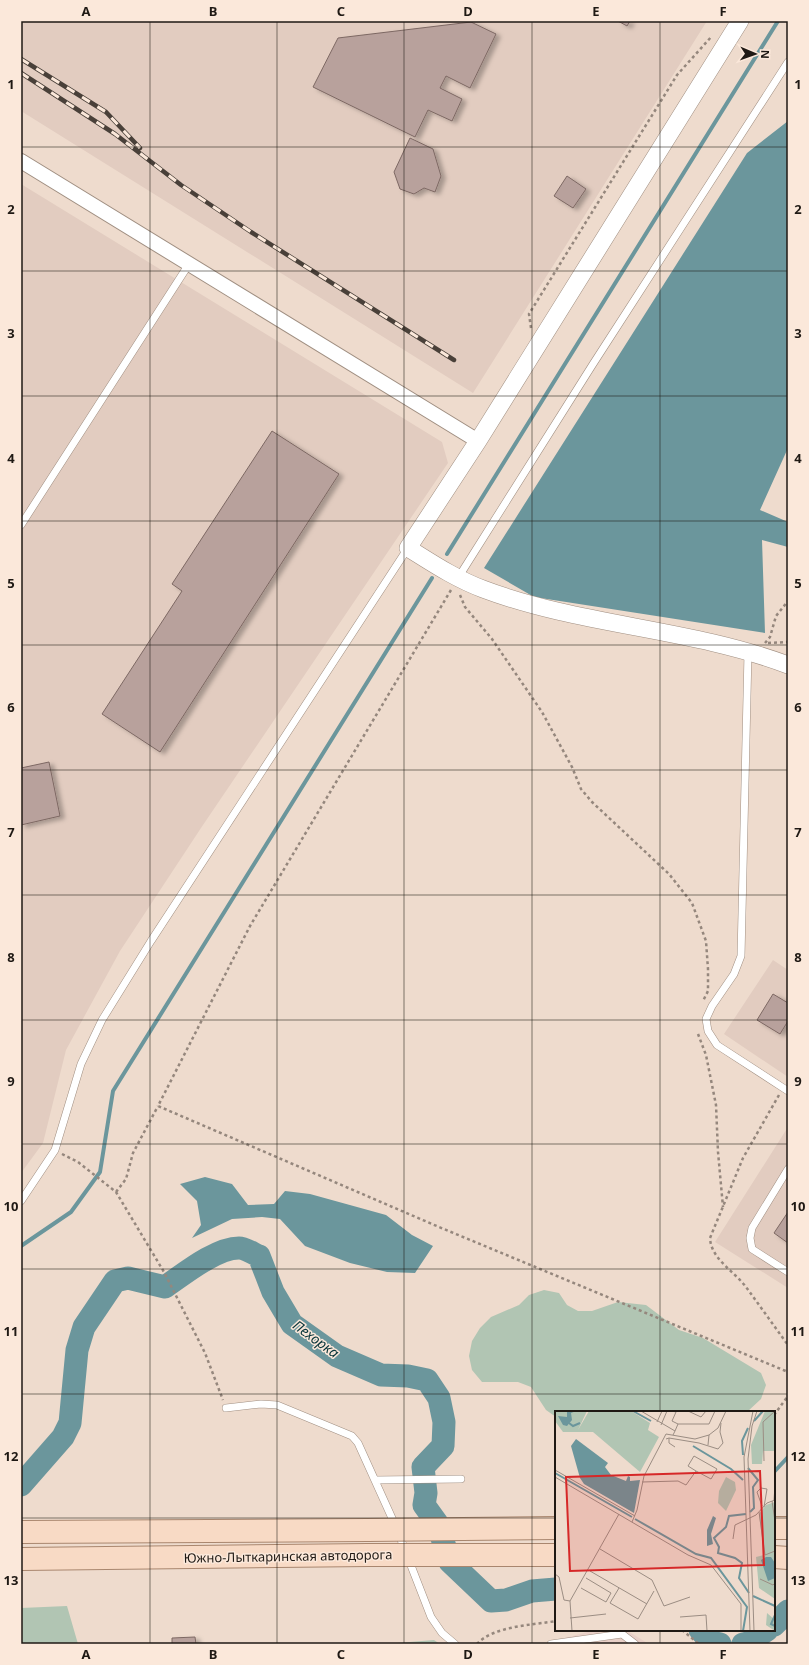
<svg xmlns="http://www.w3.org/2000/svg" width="809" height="1665" font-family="'Noto Sans',sans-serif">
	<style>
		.industrial { fill: #e2ccc0 }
		.education { fill: #e8cfc7 }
		.green { fill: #b1c5b3 }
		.water { fill: #6b969c }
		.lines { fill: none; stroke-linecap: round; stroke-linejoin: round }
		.stream { stroke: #6b969c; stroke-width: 4 }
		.river { stroke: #6b969c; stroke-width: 23 }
		.building { fill: #b8a19c; stroke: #7d6863; filter: url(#shadow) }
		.service-casing { stroke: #a08f82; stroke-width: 8 }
		.minor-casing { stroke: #a08f82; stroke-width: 16 }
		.tertiary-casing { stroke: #a08f82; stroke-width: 18 }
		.primary-casing { stroke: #a9866e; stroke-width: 24 }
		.path { stroke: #95877d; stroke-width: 2.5; stroke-dasharray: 3 3; stroke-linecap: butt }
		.service { stroke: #fff; stroke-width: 7 }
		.minor { stroke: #fff; stroke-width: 14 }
		.tertiary { stroke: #fff; stroke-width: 17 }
		.primary { stroke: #f8dac5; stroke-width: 22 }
		.rail-casing { stroke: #494039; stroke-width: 4.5 }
		.rail { stroke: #fbe8da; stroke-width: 3; stroke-dasharray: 9; stroke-linecap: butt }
		.primary-bridge-casing { stroke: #a9866e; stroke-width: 24; stroke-linecap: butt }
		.primary-bridge { stroke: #f8dac5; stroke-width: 22 }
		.grid { fill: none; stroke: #1f1914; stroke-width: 1; stroke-opacity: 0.55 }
		.labels { text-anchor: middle; stroke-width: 3; stroke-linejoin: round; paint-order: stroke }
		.street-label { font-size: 13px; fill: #1f1914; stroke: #fbe8da }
		.water-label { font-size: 14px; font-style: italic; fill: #08353a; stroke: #fbe8da }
		.inset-river { fill: none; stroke: #6b969c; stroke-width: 2 }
		.inset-road { fill: none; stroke: #9b8d83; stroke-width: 1 }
		.view { fill: #d62828; fill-opacity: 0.15; stroke: #d62828; stroke-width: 2 }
		.inset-edge { fill: none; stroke: #1f1914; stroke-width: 2 }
		.neatline { fill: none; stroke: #1f1914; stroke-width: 1.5 }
		.grid-label { font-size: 13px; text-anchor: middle; font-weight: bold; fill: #1f1914 }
	</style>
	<defs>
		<filter id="shadow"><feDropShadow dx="4.5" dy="2.5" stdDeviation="2" flood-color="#0004"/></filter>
	</defs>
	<rect width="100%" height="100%" fill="#eedbcd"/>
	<path class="industrial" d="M21,21H707L473,393L21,111Z
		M21,184L442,442L448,463L201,828L120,951L66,1050L43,1143L21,1173Z
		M773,960L788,970V1077L724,1034Z
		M788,1127V1288L715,1242Z"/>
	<path class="education" d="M594,1630H626L649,1644H544Z"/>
	<path class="green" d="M544,1290L559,1293L567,1305L578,1311H592L618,1302L646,1305L679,1330L703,1338L761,1373L766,1385L761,1399L747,1412H556V1417L546,1410L531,1387L518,1382H482L472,1370L469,1356L472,1341L480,1328L491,1317L519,1305L529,1295Z
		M67,1606L78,1644H21V1608Z
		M434,1640L440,1644H385Z"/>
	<path class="water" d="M788,121V448L760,510L788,522V547L762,540L765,633L534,597L484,568L747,153Z
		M205,1177L232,1184L248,1205L274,1204L285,1191L310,1194L386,1215L412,1235L433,1246L415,1273L387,1272L350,1263L305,1246L280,1219L262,1217L232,1219L192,1238L201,1225L197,1201L180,1184Z"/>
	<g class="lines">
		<path class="stream" d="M447,554L778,21
			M21,1246L71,1212L100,1172L113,1091L432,578
			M774,1472L788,1457"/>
		<path class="river" d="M21,1485L63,1437L70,1423L77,1350L84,1327L115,1281L128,1278L165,1287C184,1274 216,1248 239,1248C245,1248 254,1254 259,1256L273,1292L292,1324L337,1356L381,1375L408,1376L427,1380L439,1398L444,1422L443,1446L423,1467L426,1493L424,1505L437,1523L450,1562L491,1601L506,1600L532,1591L556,1589
			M774,1625L788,1611
			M700,1630L711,1642L720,1644
			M743,1644L748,1643L767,1630"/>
	</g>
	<path class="building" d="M618,21H630L627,26Z
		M471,22L496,34L470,88L446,76L440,88L462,99L452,121L428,110L415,137L313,87L338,38Z
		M410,138L433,149L441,176L435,192L424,188L414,194L400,189L394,172Z
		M567,176L586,189L573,208L554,196Z
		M272,431L339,474L160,752L102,714L182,591L172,584Z
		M49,762L60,816L21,825V768Z
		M773,994L788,1003V1021L780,1034L757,1020Z
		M788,1212V1243L774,1233Z
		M195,1637L196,1644H172V1638Z"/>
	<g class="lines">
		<g class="service-casing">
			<path id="service" d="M21,525L189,264
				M458,578L593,364L788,62
				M748,653L741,956L734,974L712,1006L706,1019L708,1031L717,1045L788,1091
				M788,1169L752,1228L750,1238L752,1249L788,1272
				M21,1201L55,1150L81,1064L102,1020L151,941L408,548
				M226,1408L261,1404L277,1405L352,1436L358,1443L396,1527L431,1617L442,1633L455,1644
				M375,1480L461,1479
				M551,1644L622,1634L635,1644"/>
		</g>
		<g class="minor-casing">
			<path id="minor" d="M21,161L478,441"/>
		</g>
		<g class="tertiary-casing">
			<path id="tertiary" d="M740,21L478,441L408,548C432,563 456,579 483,589C581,626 690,628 788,665"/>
		</g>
		<g class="primary-casing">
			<path id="primary" d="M774,1528H788
				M21,1532L368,1530
				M774,1557L788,1558
				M21,1559L368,1555"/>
		</g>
		<path class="path" d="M531,328L529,314L677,75L712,36
			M451,590L250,926L158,1106L439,1227L788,1372
			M460,595L465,607L492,639L542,712L572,767L581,789L592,802L669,874L692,903L706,941L708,969V991L703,1001
			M765,643L770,637L776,616L788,601
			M768,643L788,642
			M698,1034L706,1055L716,1105L718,1152L723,1207
			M779,1095L743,1158L710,1238C711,1259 734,1271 746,1287C760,1306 774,1326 788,1345
			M62,1154L78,1162L116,1192L164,1272L205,1353L223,1400
			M116,1192L126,1179L133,1153L158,1106
			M774,1415L788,1396
			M682,1630L699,1644
			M477,1644C493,1626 533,1625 556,1621
			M786,1644L788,1643"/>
		<use href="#service" class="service"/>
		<use href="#minor" class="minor"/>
		<use href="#tertiary" class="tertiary"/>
		<use href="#primary" class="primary"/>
		<g class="rail-casing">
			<path id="rail" d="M21,59L106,112L140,148
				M21,73L115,134L181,185L251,232L454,360"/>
		</g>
		<use href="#rail" class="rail"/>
		<g class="primary-bridge-casing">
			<path id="primary-bridge" d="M368,1530L556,1528
				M368,1555H556"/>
		</g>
		<use href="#primary-bridge" class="primary-bridge"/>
	</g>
	<path class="grid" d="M150,21V1644M277,21V1644M404,21V1644M532,21V1644M660,21V1412M21,147H788M21,271H788M21,396H788M21,521H788M21,645H788M21,770H788M21,895H788M21,1020H788M21,1144H788M21,1269H788M21,1394H788M21,1518H556M774,1518H788M660,1630V1644"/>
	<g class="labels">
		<g class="street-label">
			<text transform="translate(288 1556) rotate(-1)" y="5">Южно-Лыткаринская автодорога</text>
		</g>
		<g class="water-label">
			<text transform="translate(316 1339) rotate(36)" y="5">Пехорка</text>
		</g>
	</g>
	<g transform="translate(555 1411)">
		<rect width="220" height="220" fill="#eedbcd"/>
		<path d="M0,0H32L23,19L34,0H76L95,12L93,19L104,26L85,61L38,21H8L0,10ZM210,0H220V40H208L207,53H197L196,34ZM171,66L180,71L181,79L171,100L163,92L164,80ZM220,91V188L204,177L201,146L209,144L204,103L211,94ZM212,202L220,209V220L211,214Z" fill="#b1c5b3"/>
		<path d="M12,0H21L16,2L17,9L12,15L8,14L3,5L12,6ZM21,28L53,52L50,56L56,64L71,70L73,65L75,66V70L85,69L79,102L29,73L25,67L16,35ZM158,105L161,107L156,123L158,133L152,135V119ZM211,146H216L220,152V167L213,170L206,149Z" fill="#6b969c"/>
		<path class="inset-river" d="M78,0L96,10M199,10L208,0M14,12L18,15L25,12M138,35L176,58L188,69M188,44L187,30L193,17M193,57L203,69L198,76L199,97L195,101M0,62L77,106M191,103L174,105L171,116L159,127L164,136L163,142L180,147L187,152L184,167L194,182M80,108L141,143L156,147L192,196L188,220M198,185L220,195M220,204L216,213L220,215"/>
		<path class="inset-road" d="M86,0L120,20L118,24M117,0L121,1L117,10L123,13L120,20M133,0L146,6L151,0M102,11L107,0M123,13H154L160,0M106,14L112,0M114,27V32L120,36M111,28L114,27L144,32L163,38L168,32L165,21L166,12M153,34L154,24L163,17L171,0M209,50L208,11L220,0M0,59L80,105M0,66L133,144L156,154L186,193V220M87,71L123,70L131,74L141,60L156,68L162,58L139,45L133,55L141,60M219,89L220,75M217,90L220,110M207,95L202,81L206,77L212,78L209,96M204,101L210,144L220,140M77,111L82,99L89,65L111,23L140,28L154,24M178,128L180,114L201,104L212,92L220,89M45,138L97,169L109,195L135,186M35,160L92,193M0,163L4,166L9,189L15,190M205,168L218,174L220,172M26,177L51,191L56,182L31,167M64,177L55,192L83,208L99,180M125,206L151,204L152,220M15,207L51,203M17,220L15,190L64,103M195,220L189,46L198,0M199,220L193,48L197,15L202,0"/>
		<path class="view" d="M205,60L209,154L15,160L11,66Z"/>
		<rect width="220" height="220" class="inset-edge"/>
	</g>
	<rect width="809" height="1665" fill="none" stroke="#fbe8da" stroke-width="44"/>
	<g transform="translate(755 54) rotate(92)" stroke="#fbe8da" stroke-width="3" paint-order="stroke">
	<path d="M0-3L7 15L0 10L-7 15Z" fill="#1f1914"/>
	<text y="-6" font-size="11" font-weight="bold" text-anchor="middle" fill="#1f1914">N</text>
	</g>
	<rect x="22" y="22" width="765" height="1621" class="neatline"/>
	<g class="grid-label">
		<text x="86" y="16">A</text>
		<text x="213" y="16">B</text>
		<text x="341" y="16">C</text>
		<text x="468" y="16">D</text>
		<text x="596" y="16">E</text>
		<text x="723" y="16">F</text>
		<text x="11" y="89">1</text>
		<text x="798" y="89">1</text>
		<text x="11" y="214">2</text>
		<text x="798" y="214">2</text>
		<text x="11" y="338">3</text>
		<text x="798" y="338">3</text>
		<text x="11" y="463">4</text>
		<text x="798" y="463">4</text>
		<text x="11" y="588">5</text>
		<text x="798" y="588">5</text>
		<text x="11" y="712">6</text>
		<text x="798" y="712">6</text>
		<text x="11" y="837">7</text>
		<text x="798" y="837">7</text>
		<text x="11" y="962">8</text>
		<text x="798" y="962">8</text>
		<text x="11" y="1086">9</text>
		<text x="798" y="1086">9</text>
		<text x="11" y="1211">10</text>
		<text x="798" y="1211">10</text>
		<text x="11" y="1336">11</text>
		<text x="798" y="1336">11</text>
		<text x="11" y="1461">12</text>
		<text x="798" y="1461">12</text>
		<text x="11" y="1585">13</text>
		<text x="798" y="1585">13</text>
		<text x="86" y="1659">A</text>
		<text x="213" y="1659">B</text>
		<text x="341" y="1659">C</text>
		<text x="468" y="1659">D</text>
		<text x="596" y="1659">E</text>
		<text x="723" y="1659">F</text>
	</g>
</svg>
